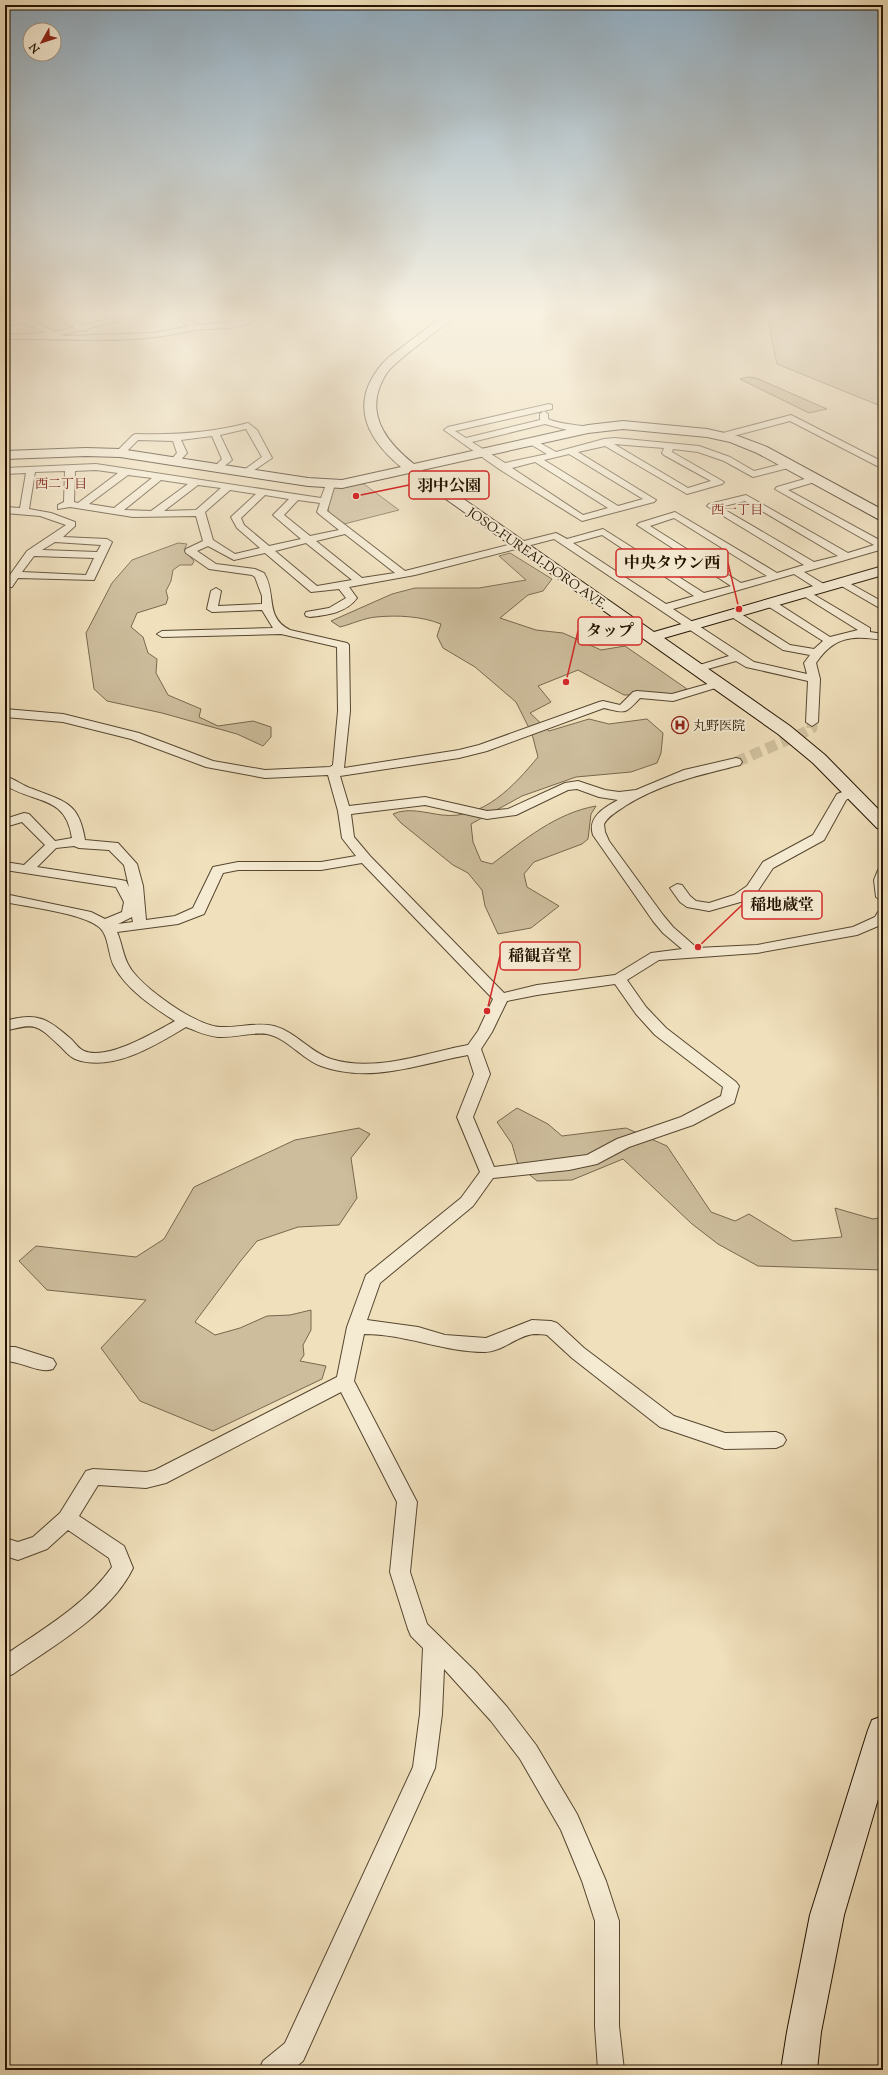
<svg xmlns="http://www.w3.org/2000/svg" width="888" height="2075" font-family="'Sorts Mill Goudy','Noto Serif JP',serif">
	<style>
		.green { fill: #cdbd9c; stroke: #78684e }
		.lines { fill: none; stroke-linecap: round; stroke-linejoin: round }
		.street-tunnel { stroke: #d1c1a0; stroke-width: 11; stroke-dasharray: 11 5.5; stroke-linecap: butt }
		.street-casing { stroke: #56462f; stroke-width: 2 }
		.secondary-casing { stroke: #231200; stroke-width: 2 }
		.street { fill: #f5ebd3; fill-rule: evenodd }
		.secondary { fill: #f5ebd3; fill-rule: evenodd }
		.labels { text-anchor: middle; stroke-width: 4; stroke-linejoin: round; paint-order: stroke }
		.far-neighbourhood-label { font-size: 13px; fill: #7a1f14; stroke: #f5ebd3 }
		.far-street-label { font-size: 13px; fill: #231200; stroke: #f5ebd3 }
		.far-poi-label { font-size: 13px; fill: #231200; stroke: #f5ebd3; text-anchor: start }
		.leader { fill: none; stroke: #d62828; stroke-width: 1.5 }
		.callout-dot { fill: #d62828; stroke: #f5ebd3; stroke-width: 1.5 }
		.callout { fill: #f5ebd3; stroke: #d62828; stroke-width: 1.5 }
		.callout-label { font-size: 16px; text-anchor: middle; font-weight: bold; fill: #231200 }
	</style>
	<rect width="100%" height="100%" fill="#f0e0bc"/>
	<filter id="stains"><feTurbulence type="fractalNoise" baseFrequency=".005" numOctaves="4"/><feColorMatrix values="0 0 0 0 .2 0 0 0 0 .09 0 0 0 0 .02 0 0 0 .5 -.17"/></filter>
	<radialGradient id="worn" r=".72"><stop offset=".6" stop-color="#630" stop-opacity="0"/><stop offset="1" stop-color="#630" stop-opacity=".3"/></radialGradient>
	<path class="green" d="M766,313H883V407L777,364Z
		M748,377L756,378L827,409L809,413L740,379Z
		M364,484L399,510L344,524L329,513L328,505L333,487Z
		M178,543L187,544L184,550L194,561L192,565H180L173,570L171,581L166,591L168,598L166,604L137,613L131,627L143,637L148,653L157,659L156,673L168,695L201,709L199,717L218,726L253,721L271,727V737L263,746L237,734L162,713L107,701L94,689L86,633L112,583L132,560Z
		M510,553L552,579L543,591L528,595L500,618L536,630L563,633L601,650L625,646L687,689L673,694L624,695L578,670L538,686L551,702L530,713L549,731L589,719L609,724L647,719L663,733L661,753L657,763L631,772L576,777L522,796L471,824L473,842L481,861L492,864C524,840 556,813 596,806L591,814L588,839L582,844L534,862L524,874L527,887L559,906L531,928L498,934L485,906L482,890L468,873L453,865L401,823L393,814C408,807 426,813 442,815C483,820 514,786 538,757L532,734L516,702L475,667L443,648L437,636L441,624C421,616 397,615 376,617C364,618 352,624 340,627L331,621L392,594L415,588H479L526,580L499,556Z
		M517,1108L548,1124L562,1136L626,1128L667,1146L711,1212L735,1221L749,1214L793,1241L842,1237L835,1208L873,1219L883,1217V1270L758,1266L718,1244L692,1224L623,1159L572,1180L537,1181L518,1165L512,1144L497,1122Z
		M359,1128L370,1134L351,1158L357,1198L339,1225L298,1227L257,1241L239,1263L195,1322L215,1335L240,1328L267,1316L290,1315L311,1310V1330L303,1345L304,1355L300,1361L326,1366L322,1379L213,1431L140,1401L101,1348L146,1300L47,1290L19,1261L36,1246L136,1257L164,1239L194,1187L295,1140Z"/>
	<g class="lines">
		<path class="street-tunnel" d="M736,762L803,733L812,728V722"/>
		<g class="street-casing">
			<path id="street" d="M7,313H18L55,332L75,327L48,313H59L84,325L134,313H150L89,328L86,331L82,330L60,335L65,336L154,333L190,326L168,313H178L198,325L244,321L251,318L253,313H261C251,332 215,327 196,330C182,332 168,336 154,337C105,343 54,338 5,339V335L47,333L24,323L5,327V323L18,319Z
				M549,404L552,405V409L455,431L466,438L540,420V414L544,411L548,414V419C559,425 589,425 592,429L588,432L571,431L545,424L472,442L505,463L547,454L530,444V440L533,439L556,452L604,439L615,438L699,446L730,457L754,471L789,462L794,465L792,467L753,477L724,461L698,452L673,449L672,452L724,482L722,484L687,494L605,446L578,452L656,500L654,502L582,521L499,469L444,430L448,427ZM614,444L664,448L662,453L664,455L711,481L688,488ZM569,454L643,499L618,506L544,460ZM535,462L608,508L583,515L512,468Z
				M791,415L883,462V469L790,421L722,439L718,436L719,434Z
				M248,423L257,430L272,458L247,475L242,472L244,470L262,457L246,429L220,435L232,460L218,471L213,468L222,459L212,436L181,440L187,453L178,463L175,464L170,461L177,453L173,441L138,440L123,455H117L115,453L133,435L136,434C174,435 211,433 248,423Z
				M96,464L321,498L327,482H333L335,484L327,511L405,571L556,533L567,539L603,529L704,593L731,586L637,525L639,523L675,512L777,573L804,565L707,506L709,504L746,495L848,553L874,545L775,489L777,487L815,476L818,477V481L788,490L883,542V549L804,572L827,586L828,588L827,590H819L794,574L673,609L754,662L807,674L804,663L810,655L783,650L730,616L729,614L730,612H738L790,645L814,649L823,641L766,605L765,603L766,601H774L830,637L858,630L802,595L801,593L802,591L806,590L870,628V632L883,634V640C853,635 834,636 816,663L820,679L818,722L812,726L806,722L808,681L746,667L736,661L697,672L693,671L691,669L693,667L729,656L554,539L415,575L349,587L357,598C346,613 327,615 310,617L306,616L305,614L306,612L329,608L346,598L339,589L311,592L265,553L234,560L208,546L197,551L216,564L255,569L264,573C277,594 264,617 290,630L347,643L349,645L350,711L344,768L459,750L479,745L599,702L603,701L620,705L633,692L637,691L672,694L718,681L724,684L722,686L673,701L640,698C624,715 626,713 604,708L487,751L459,758L340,776L349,806L425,797L487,811L508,809L565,783L578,781L605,790L619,792L636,790L684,770L736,758L740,759L742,762L740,765C700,775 662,783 625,806C618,811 608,816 604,824L605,832L609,841L663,915L673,927L697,948L757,945L853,927L875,917L878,912L883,911V924L857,935L757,953L659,960L627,980L646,1007L666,1028L736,1082L739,1086L734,1103L693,1125L629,1147L597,1164L569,1170L493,1178L473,1206L380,1283L367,1320L418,1327L445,1335L486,1338L532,1320L551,1321L557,1323L584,1348L674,1416L725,1433L776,1432L783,1435L786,1440L783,1445L776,1448L725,1449L660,1427L572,1358L547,1335C543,1334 538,1334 534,1334C518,1335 502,1352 485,1352C443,1352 406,1334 364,1334L354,1381L417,1502L410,1572L427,1624L475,1671L507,1707L536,1745L577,1814L606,1881L619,1921V2026L624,2070H598L595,2026V1921L582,1881L561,1830L520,1759L491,1721L444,1669L442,1714L435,1768L303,2061L292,2070H259L263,2061L285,2043L413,1767L420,1714L423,1648L411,1636L408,1629L390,1572L397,1502L341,1392L166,1483L146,1488L98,1485L79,1516L124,1546L133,1568C111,1614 53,1646 13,1674L5,1677V1655C43,1629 85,1605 112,1567L109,1558L68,1530L47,1549L18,1560L5,1556V1538L18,1542L33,1537L60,1513L86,1471L93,1469L146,1472L155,1470L337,1377L347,1327L366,1275L461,1198L480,1172L457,1117L474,1074L468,1055C419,1064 370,1084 321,1066C302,1059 287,1038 267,1034C250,1032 234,1038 218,1037C207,1036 196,1031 186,1027C156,1045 112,1073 75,1059C69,1056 65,1051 61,1047C37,1025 37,1022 5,1031V1021C37,1012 47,1018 71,1039C75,1043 79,1049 84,1051C107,1061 155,1032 175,1021C153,1007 127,990 114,966C108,955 109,935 99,927C82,913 28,907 5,902V894L91,912L105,919L122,912L124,902L116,887L5,870V862L24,865L45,845L22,822L5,827V819L24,813L29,814L55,841L72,838C66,795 35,804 5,785V776C15,779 23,786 33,789C65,802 79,802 85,840L118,843L137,864L143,886L146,920L175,916L193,908L213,867L238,862H321L356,856L342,838L338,811L328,775L265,778L206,767L131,739L63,722L5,717V709L63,714L139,733L213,761L265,770L330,767L333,765L338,711L337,647L281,634L162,637L157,634L162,631L273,628L262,610L212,612L207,609L211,591L216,588L221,591L218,606L262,604V596L255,577L252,575L209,569L186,553L185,551L186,549L203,541L196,516L133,517L70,507L58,509V505L64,502L65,471L35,472L29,509L51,513L75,522V526L63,537L107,539L112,542L94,580L18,578L12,587H5V582L27,551L66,525L40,516L5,513V507L20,508L26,473L5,474V468ZM96,470L118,473L78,503L74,502L75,471ZM128,475L152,478L114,508L89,504ZM161,480L188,484L151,511L124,510ZM198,485L221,488L196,510L164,511ZM230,490L256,494L231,517L237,528L260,548L235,554L213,540L205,512ZM265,495L289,499L273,515L301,539L269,546L244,525L241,518ZM298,500L320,503L317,512L319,514L339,530L310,536L284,515ZM745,501L838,556L814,562L720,507ZM674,518L767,576L741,583L650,526ZM345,534L395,573L362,578L316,541ZM602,535L694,596L666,604L573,543ZM55,542L101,545L97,552L42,550ZM306,543L352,580L317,586L275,551ZM34,556L94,558L86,575L22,572ZM577,789L599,797L618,800C605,807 587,817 593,835L653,921L663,933L682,949L651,953L615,975L537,985L504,993L370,856L354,837L351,814L425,805L487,819L516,815L568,790ZM74,846L79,848L109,850L124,865L129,887L126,881L121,880L37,867L56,848ZM362,863L493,999L478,1031L468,1045C424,1053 376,1073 331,1059C310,1052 296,1032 274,1026C255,1022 238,1028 220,1027C196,1026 141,987 129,966C123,956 122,943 117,932L178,924L204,914L223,873L238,870H321ZM132,917L133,922L118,924ZM615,984L636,1014L655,1035L723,1087L721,1096L681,1117L617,1139L587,1155L494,1167L473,1117L490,1074L481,1049L492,1032L507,1001L537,995Z
				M842,579L883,602V610L838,584L837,582L838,580Z
				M853,788L859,792L846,800L824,840L773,868L757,892L744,901L709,911L687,907L680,902L670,888L677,884L682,885L690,896L696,901L709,903L734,895L747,886L763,862L813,835L837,794Z
				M883,869V901L876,897L874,880L878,870Z
				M5,1347H15L53,1359L56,1364L53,1369C39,1374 21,1361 5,1361Z"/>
		</g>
		<g class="secondary-casing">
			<path id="secondary" d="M446,313H458C453,320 446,324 439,329C424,341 408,352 393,366C387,371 383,379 380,386C367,419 390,445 414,464L588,425L623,421L707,429L738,436L767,447L883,510V520L878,519L757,453L730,442L707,437L623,429L588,433L422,470L654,632L883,566V575L664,638L790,726L825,755L883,814V829L877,828L813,763L778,734L409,473L342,488L308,486L120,457L86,456L5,459V451L86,448L120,449L308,478L342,480L401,467C365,437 349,402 383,363C388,357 396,352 402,347C417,336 431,325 446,313Z
				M883,1716V1782L844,1915L821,2032L817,2070H781L787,2032L810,1915L868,1730L872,1720Z"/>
		</g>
		<use href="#street" class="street"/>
		<use href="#secondary" class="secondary"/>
	</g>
	<linearGradient id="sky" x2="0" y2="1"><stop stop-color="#8faabd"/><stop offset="0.52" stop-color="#f8f1e1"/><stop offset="1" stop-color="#f8f1e1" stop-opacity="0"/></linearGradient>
	<rect width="888" height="604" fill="url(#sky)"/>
	<defs>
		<g id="hospital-ring" transform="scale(0.9)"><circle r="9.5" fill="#f5ebd3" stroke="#8f2418" stroke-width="1.5"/><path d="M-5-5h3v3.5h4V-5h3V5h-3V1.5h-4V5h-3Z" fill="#8f2418"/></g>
	</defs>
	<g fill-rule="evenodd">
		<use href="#hospital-ring" x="680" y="725"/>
	</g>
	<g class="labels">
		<g class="far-neighbourhood-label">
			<text x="61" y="488">西二丁目</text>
			<text x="737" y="514">西一丁目</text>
		</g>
		<g class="far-street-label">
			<text transform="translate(538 558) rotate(35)" y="5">JOSO-FUREAI-DORO AVE.</text>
		</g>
		<g class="far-poi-label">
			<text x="693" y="730">丸野医院</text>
		</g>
	</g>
	<path class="leader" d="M356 496L409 485M739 609L728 563M566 682L578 631M698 947L742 905M487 1011L500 956"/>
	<g class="callout-dot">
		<circle cx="356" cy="496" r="4"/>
		<circle cx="739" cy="609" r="4"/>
		<circle cx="566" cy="682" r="4"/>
		<circle cx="698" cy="947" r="4"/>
		<circle cx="487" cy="1011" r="4"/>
	</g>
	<g class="callout">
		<rect x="409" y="471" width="80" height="28" rx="4"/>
		<rect x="616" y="549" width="112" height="28" rx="4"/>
		<rect x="578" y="617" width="64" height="28" rx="4"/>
		<rect x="742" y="891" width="80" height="28" rx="4"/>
		<rect x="500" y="942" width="80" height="28" rx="4"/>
	</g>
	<g class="callout-label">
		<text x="449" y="491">羽中公園</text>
		<text x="672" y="568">中央タウン西</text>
		<text x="610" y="636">タップ</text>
		<text x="782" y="910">稲地蔵堂</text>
		<text x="540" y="961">稲観音堂</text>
	</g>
	<rect width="888" height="2075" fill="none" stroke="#f0e0bc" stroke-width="20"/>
	<rect x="6" y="6" width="876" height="2063" fill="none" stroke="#231200" stroke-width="2"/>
	<rect x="10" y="10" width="868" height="2055" fill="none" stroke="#231200"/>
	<g transform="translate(42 42) rotate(231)"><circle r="19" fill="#f5ebd3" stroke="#a1947f"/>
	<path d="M0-3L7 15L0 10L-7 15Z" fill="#8f2418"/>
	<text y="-6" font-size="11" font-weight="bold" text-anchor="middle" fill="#231200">N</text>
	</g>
	<rect width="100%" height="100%" filter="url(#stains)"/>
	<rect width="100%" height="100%" fill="url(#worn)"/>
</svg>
